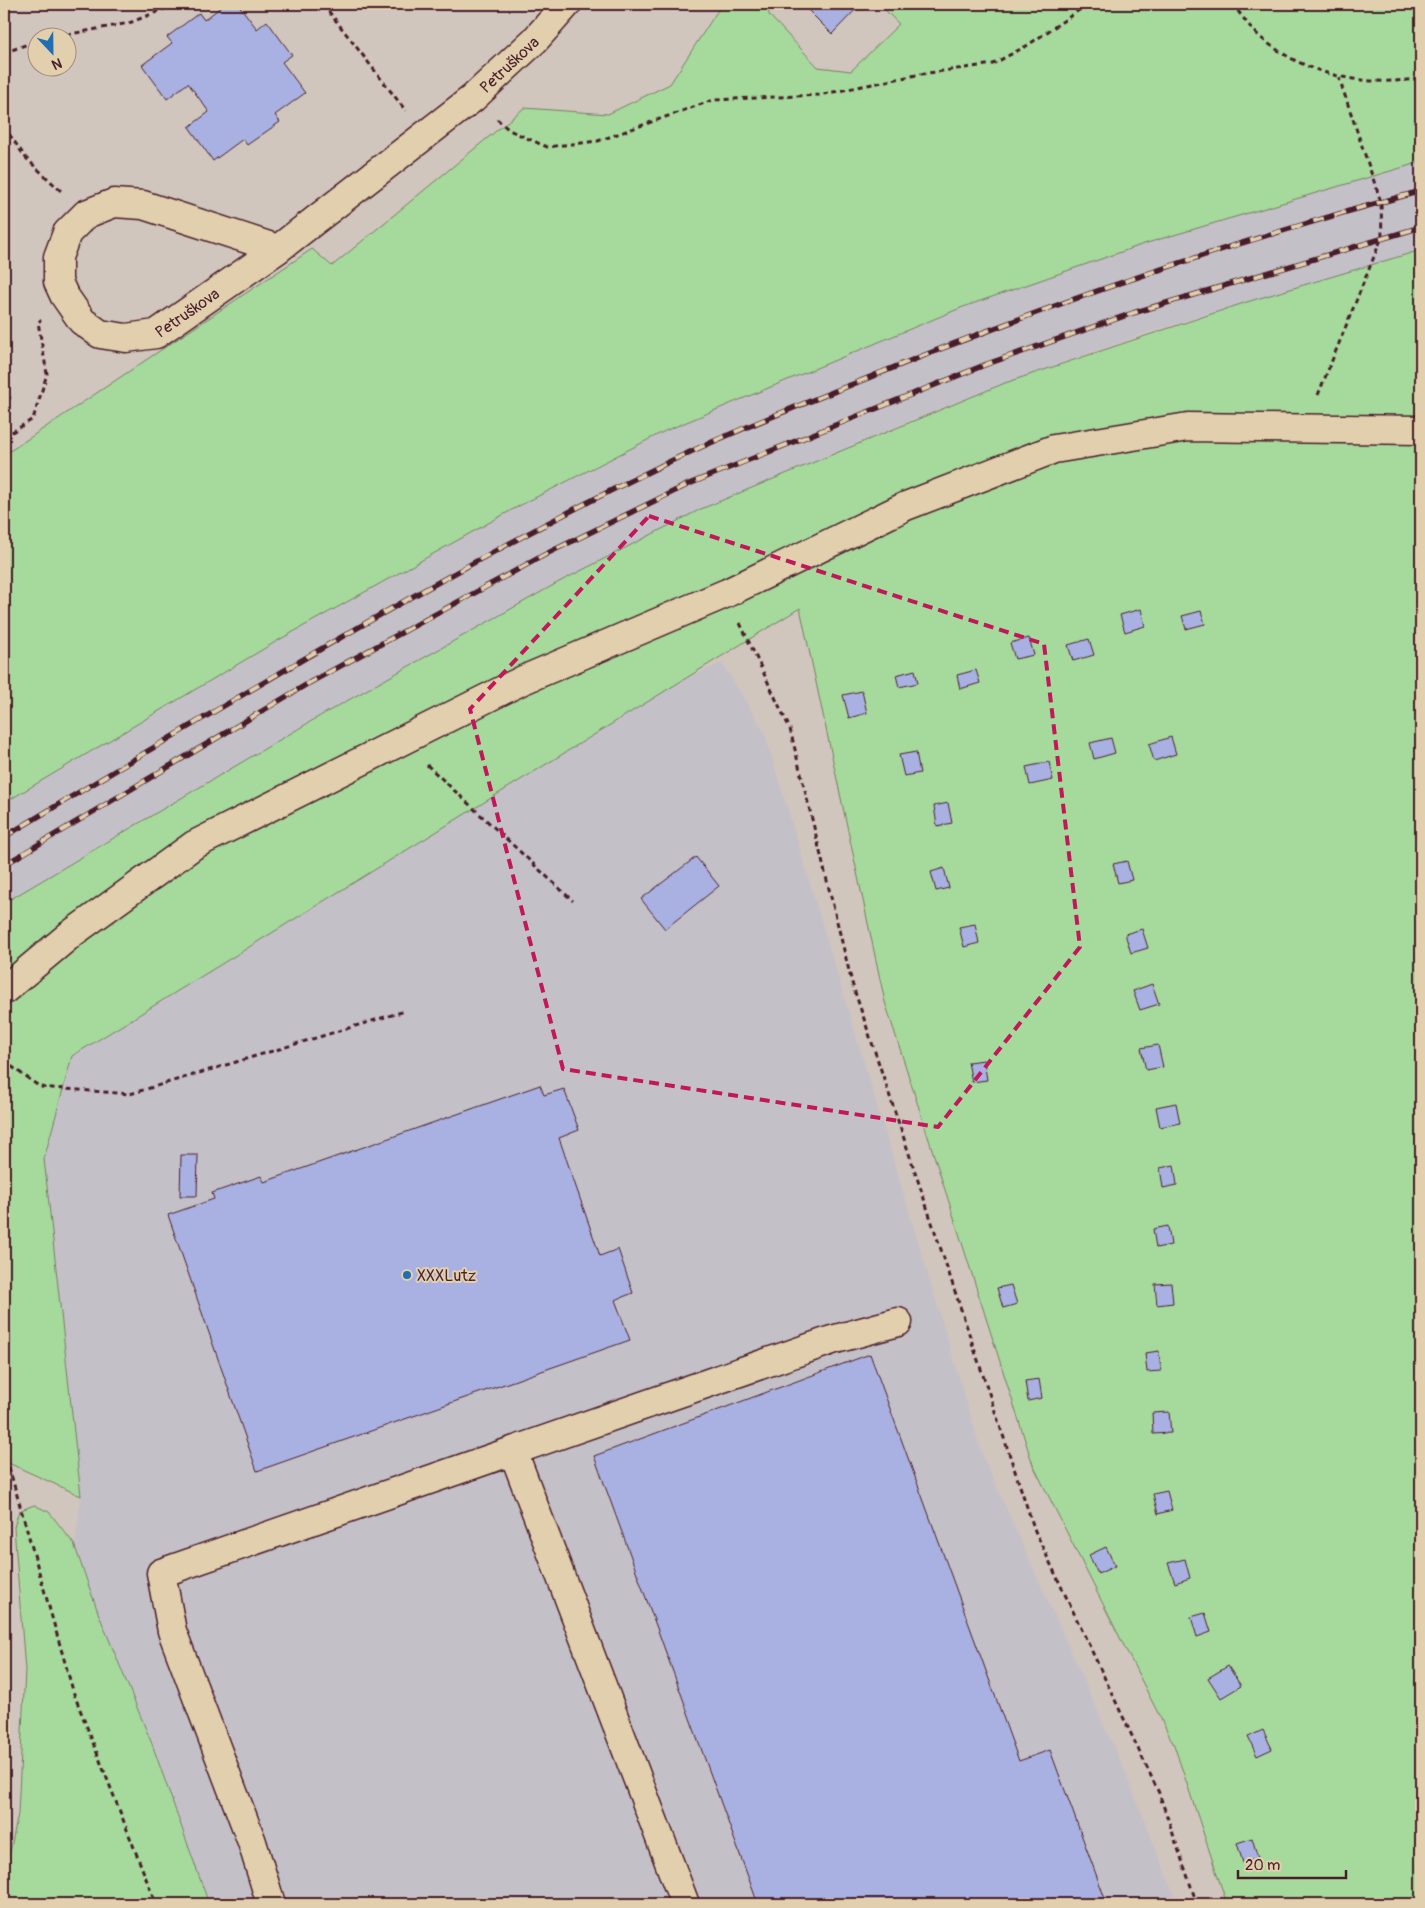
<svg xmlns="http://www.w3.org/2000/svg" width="1425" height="1908" font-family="Pangolin,sans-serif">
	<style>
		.built { fill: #c4c0c8 }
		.green { fill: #a5da9c; stroke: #787c64 }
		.building { fill: #a8b1e2; stroke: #4a1f2b }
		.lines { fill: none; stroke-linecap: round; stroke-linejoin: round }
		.minor-casing { stroke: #4a1f2b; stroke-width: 31 }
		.path { stroke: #4a1f2b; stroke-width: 3; stroke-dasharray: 5 4; stroke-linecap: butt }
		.minor { stroke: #e1cfad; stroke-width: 28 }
		.rail-casing { stroke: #4a1f2b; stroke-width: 5.5 }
		.rail { stroke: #e1cfad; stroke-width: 4; stroke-dasharray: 11; stroke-linecap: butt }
		.marked { fill: none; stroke: #c2185b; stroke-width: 4; stroke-dasharray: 10 6; stroke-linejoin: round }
		.poi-dot { fill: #1f6fb2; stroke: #e1cfad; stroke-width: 2 }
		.labels { text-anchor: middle; stroke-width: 4; stroke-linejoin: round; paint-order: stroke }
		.street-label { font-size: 16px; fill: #4a1f2b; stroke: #e1cfad }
		.poi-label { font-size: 16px; fill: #4a1f2b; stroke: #e1cfad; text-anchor: start }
	</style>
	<rect width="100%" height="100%" fill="#d0c6bd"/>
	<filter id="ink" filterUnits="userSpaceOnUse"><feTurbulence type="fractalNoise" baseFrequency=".02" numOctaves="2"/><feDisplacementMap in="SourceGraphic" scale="10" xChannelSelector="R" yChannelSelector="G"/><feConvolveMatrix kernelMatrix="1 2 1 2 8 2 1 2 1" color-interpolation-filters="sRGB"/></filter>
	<g filter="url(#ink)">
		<path class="built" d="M1421,160V250L1147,333L994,387L855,444L320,716L4,903V803L277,641L519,506L665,431L963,307L1120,251Z
			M722,663L764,731L983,1457L1123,1767L1178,1904H209L152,1744L99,1615L75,1548L81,1496L44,1159L72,1056L679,681Z"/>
		<path class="green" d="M722,4H768L769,15L818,67L851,71L899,24L879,4H1421V162L1147,243L963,307L665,431L519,506L277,641L4,803V455L312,249L332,266L524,108L608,114L670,84Z
			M1421,250V1904H1227L1174,1745L1033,1465L885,1002L800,608L72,1056L44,1159L81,1496L4,1461V903L320,716L559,582L701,509L1005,383L1250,301Z
			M34,1505L49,1512L74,1544L99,1615L152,1744L209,1904H4V1881L18,1814L25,1670L14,1527L19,1511Z"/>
		<path class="building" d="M225,4H238L257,29L267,21L292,55L282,62L305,93L275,115L280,122L247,145L243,139L213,161L189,127L209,112L188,83L167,99L142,65L172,43L167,37L199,13L204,20Z
			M802,4H854L858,7L832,34Z
			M4,388L11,398L4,404Z
			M1141,609L1145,626L1125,632L1120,615Z
			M1201,611L1205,624L1186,629L1182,616Z
			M1029,638L1034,655L1015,659L1010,643Z
			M1089,639L1094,655L1073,661L1068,645Z
			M915,670L918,683L899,687L896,675Z
			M976,670L980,683L960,689L957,675Z
			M862,691L867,713L849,718L843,695Z
			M1171,737L1176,754L1154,761L1149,744Z
			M1111,738L1115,753L1094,759L1090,743Z
			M916,752L920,773L904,776L899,755Z
			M1049,762L1053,780L1030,785L1026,767Z
			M948,803L952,823L937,826L934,806Z
			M696,857L719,886L665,929L641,899Z
			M1127,861L1132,880L1118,883L1113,864Z
			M944,868L949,888L936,891L931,872Z
			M975,924L979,943L964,947L959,927Z
			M1142,929L1148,948L1131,953L1125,934Z
			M1152,984L1159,1004L1140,1010L1133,991Z
			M1158,1045L1163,1067L1146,1070L1141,1048Z
			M984,1060L987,1080L972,1082L968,1062Z
			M540,1085L544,1095L564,1089L579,1130L559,1138L600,1256L618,1249L633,1293L615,1300L630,1340L257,1471L168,1215L214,1199L212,1193L261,1176L264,1182Z
			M1176,1103L1180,1123L1160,1127L1156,1107Z
			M181,1155H198L197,1196H180Z
			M1174,1165L1177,1185L1163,1188L1160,1168Z
			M1168,1226L1171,1245L1156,1248L1153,1229Z
			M1171,1283L1173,1303L1157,1305L1155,1284Z
			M1011,1285L1017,1304L1003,1308L997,1288Z
			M1159,1351L1161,1371L1147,1372L1145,1353Z
			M870,1354L1019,1761L1050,1750L1107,1904H758L594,1456Z
			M1039,1379L1042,1398L1028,1401L1025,1381Z
			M1169,1412L1171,1433L1153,1434L1152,1413Z
			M1167,1491L1172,1510L1158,1514L1153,1494Z
			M1106,1547L1115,1566L1098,1574L1089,1555Z
			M1185,1559L1190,1578L1175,1583L1168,1563Z
			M1205,1613L1211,1632L1197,1637L1191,1617Z
			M1228,1666L1241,1686L1221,1698L1208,1678Z
			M1263,1730L1272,1749L1257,1756L1248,1737Z
			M1252,1838L1258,1858L1243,1863L1237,1843Z
			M1284,1899L1286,1904H1270Z"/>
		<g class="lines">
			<g class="minor-casing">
				<g id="minor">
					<path id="s1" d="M278,249L143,205L114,203L86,214L67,233L58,257V282L64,295L82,321L100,334L126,338L156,334L278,249L473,98L535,40L567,4"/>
					<path d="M4,990L71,934L194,845L523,680L727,593L906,506L1054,449L1188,427L1421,430"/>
					<path d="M513,1451L685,1904"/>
					<path d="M271,1904L252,1842L172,1631L161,1573L832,1340L898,1322"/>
				</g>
			</g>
			<path class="path" d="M323,4L406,111
				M1232,4C1241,14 1249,27 1259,36C1304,75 1364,88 1421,78
				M49,38L129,23L177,4
				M4,53L38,40
				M497,119L509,130L547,147L598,141L713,100L819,95L921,74L993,64L1028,45L1088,4
				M4,127L26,158L62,192
				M1318,395L1382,237L1381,202L1339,78
				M4,437L33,419L47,374L38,322L41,320
				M740,623L790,729L852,983L1035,1531L1159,1793L1197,1904
				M427,765L573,901
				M4,1061L40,1087L130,1094L405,1011
				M4,1450L74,1694L156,1904"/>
			<use href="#minor" class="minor"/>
			<g class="rail-casing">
				<path id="rail" d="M4,837C224,706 444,570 675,459C736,430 800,405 863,380C1045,305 1232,242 1421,191
					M4,865L309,683L548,553L689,484L987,364L1133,313L1421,227"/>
			</g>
			<use href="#rail" class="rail"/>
		</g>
	</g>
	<path class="marked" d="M649,516L1044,644L1080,947L938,1127L563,1069L470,709Z"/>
	<circle class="poi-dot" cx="407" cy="1275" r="5"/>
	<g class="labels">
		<g class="street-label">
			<text dy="6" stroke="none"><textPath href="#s1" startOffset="848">Petruškova</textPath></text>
			<text dy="6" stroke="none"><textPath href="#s1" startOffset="441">Petruškova</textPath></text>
		</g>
		<g class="poi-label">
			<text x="417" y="1281">XXXLutz</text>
		</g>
	</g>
	<rect width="1425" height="1908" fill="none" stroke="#e1cfad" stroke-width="20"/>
	<rect x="10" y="10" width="1405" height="1888" fill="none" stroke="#4a1f2b" stroke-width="2" filter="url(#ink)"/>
	<g transform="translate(52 52) rotate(158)"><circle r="24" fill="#e1cfad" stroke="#a58979"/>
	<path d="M0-4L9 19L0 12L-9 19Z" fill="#1f6fb2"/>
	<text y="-8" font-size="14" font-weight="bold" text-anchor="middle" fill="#4a1f2b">N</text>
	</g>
	<path d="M1238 1870v8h108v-8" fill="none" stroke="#4a1f2b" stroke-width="2.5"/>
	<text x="1245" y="1870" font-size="15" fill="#4a1f2b" stroke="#e1cfad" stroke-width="4" paint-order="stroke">20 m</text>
</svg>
